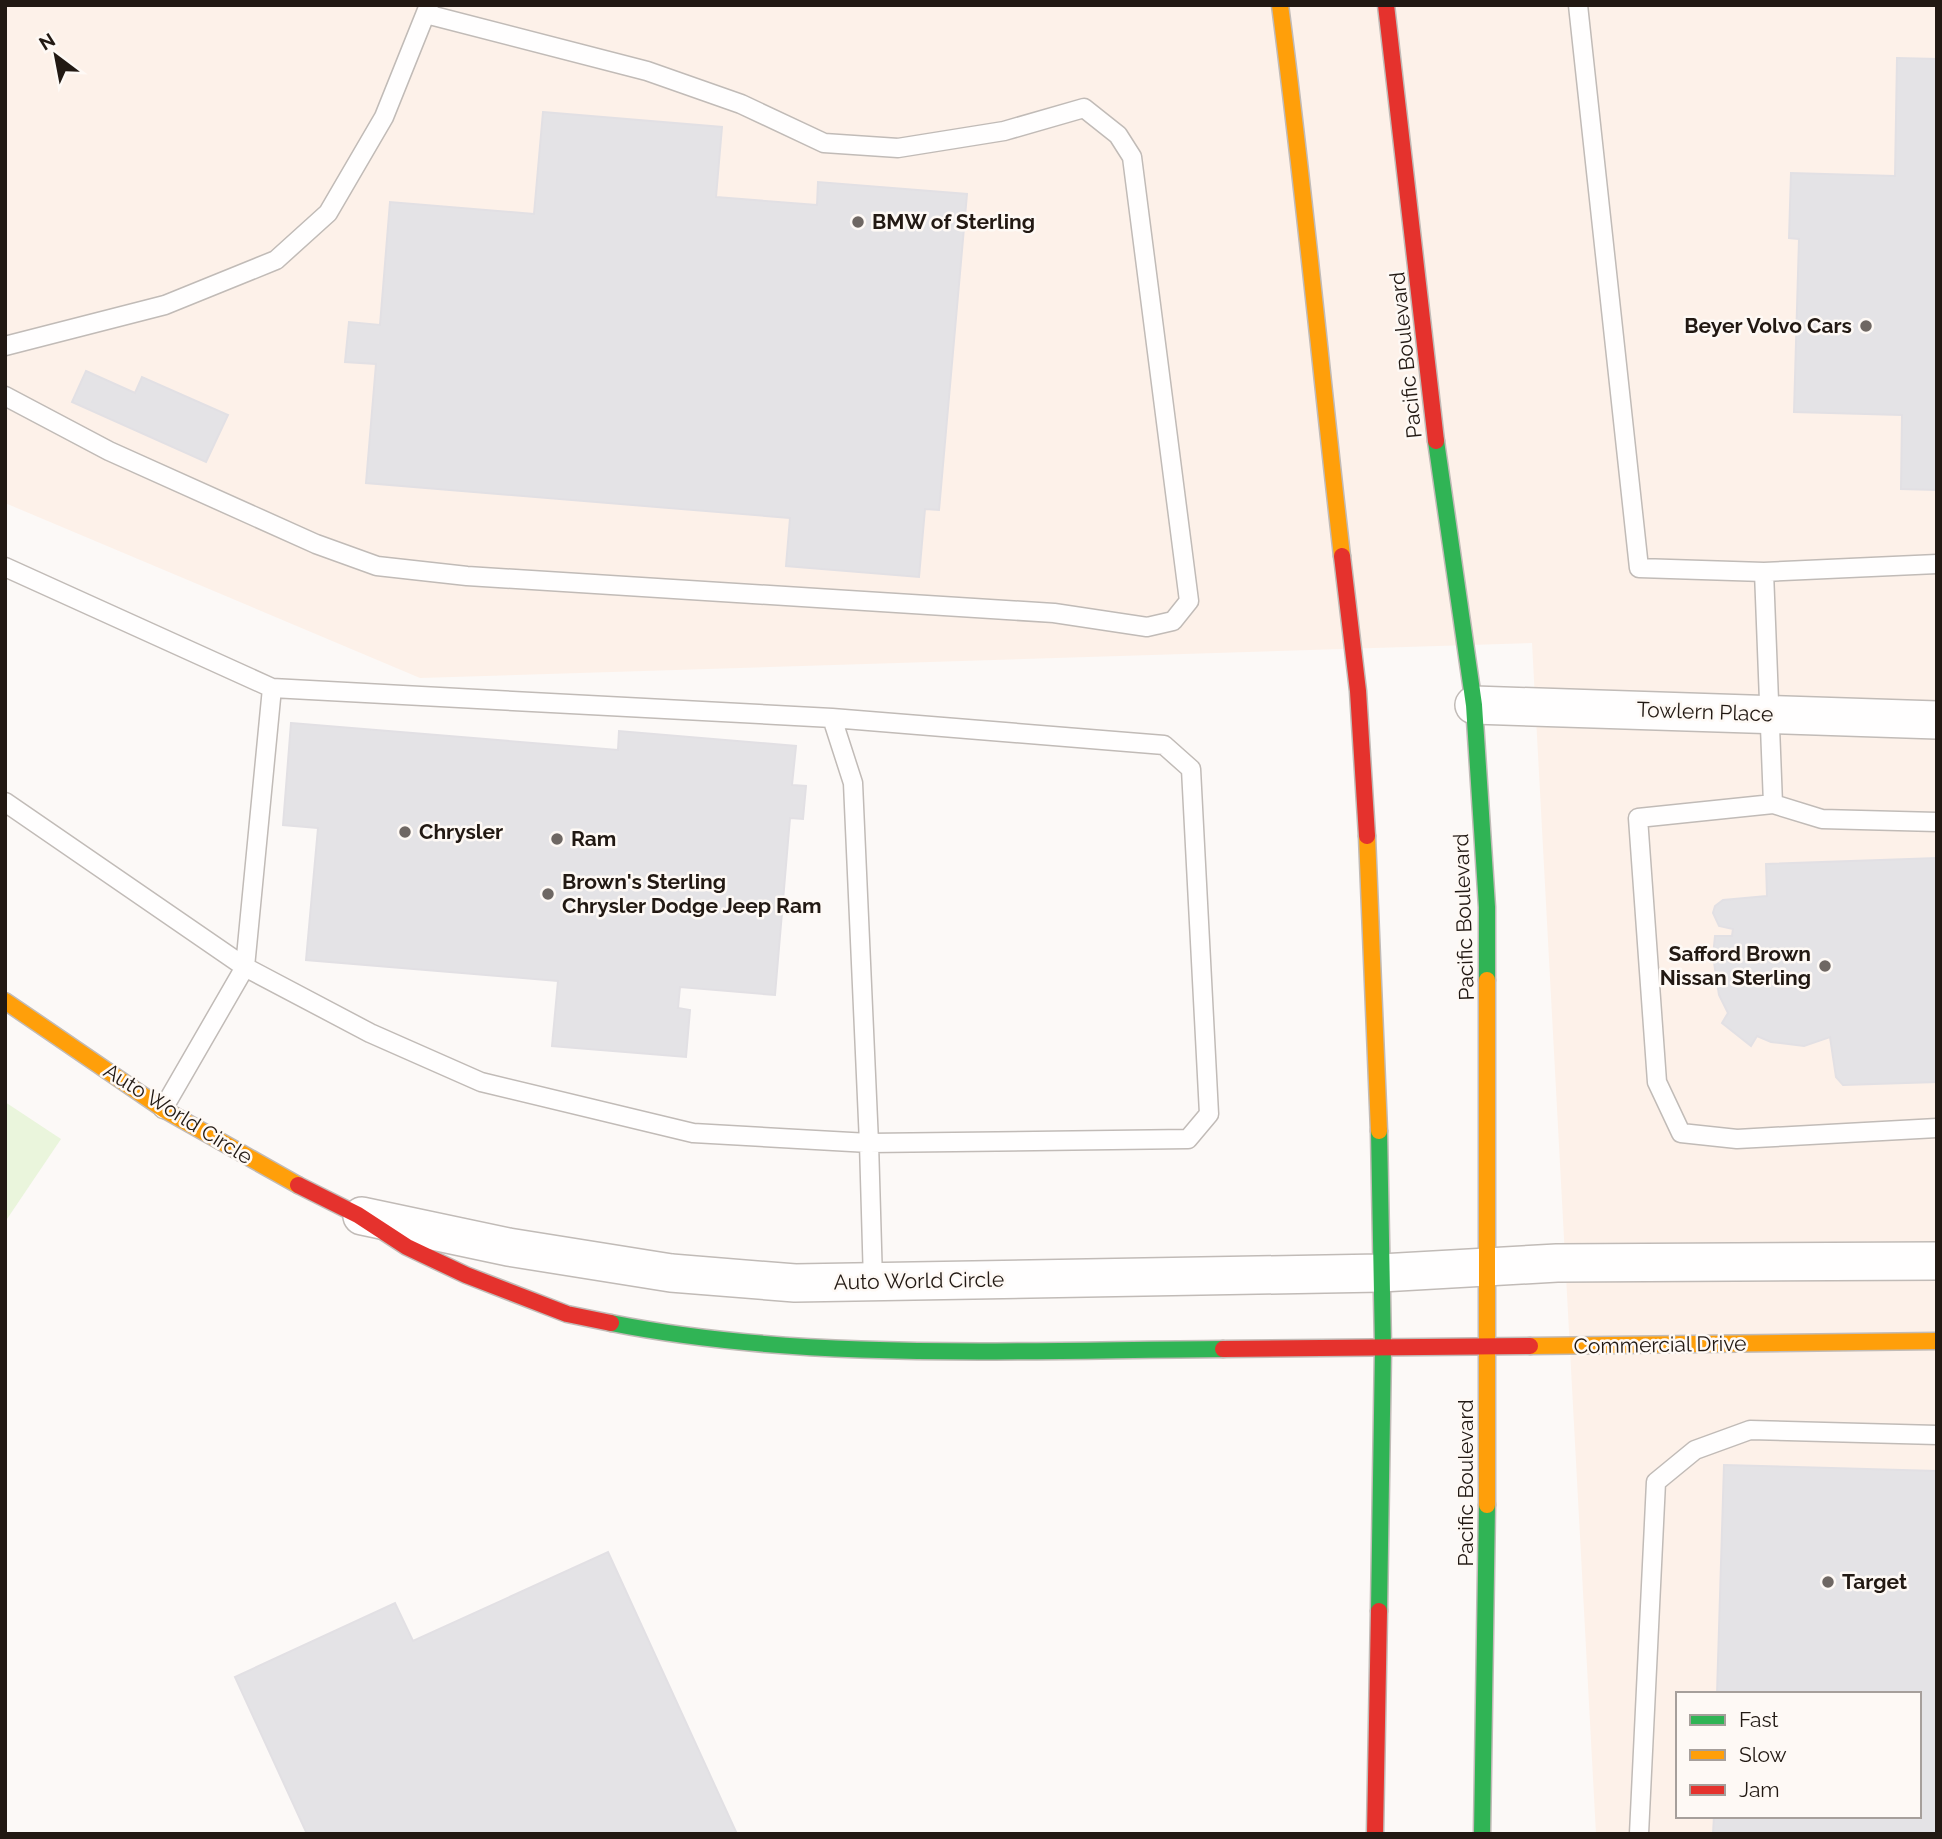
<svg xmlns="http://www.w3.org/2000/svg" width="1942" height="1839" font-family="Raleway,sans-serif">
	<style>
		.built { fill: #fdf1e9; fill-rule: evenodd }
		.green { fill: #eaf5dc }
		.building { fill: #e4e3e6; stroke: #e2e0e4; stroke-width: 2 }
		.lines { fill: none; stroke-linecap: round; stroke-linejoin: round }
		.lane-casing { stroke: #c1bbb7; stroke-width: 21 }
		.street-casing { stroke: #c1bbb7; stroke-width: 40 }
		.fast-casing { stroke: #c1bbb7; stroke-width: 19 }
		.slow-casing { stroke: #c1bbb7; stroke-width: 19 }
		.jam-casing { stroke: #c1bbb7; stroke-width: 19 }
		.lane { stroke: #fffefe; stroke-width: 18 }
		.street { stroke: #fffefe; stroke-width: 37 }
		.fast { stroke: #30b455; stroke-width: 16 }
		.slow { stroke: #ff9f0a; stroke-width: 16 }
		.jam { stroke: #e5322d; stroke-width: 16 }
		.poi-dot { fill: #6e6763; stroke: #fef9f5; stroke-width: 2.5 }
		.labels { text-anchor: middle; stroke-width: 5; stroke-linejoin: round; paint-order: stroke }
		.poi-label { font-size: 21px; font-weight: bold; fill: #221913; stroke: #fef9f5; text-anchor: start }
		.street-label { font-size: 21px; fill: #221913; stroke: #fef9f5 }
	</style>
	<rect width="100%" height="100%" fill="#fcf9f7"/>
	<path class="built" d="M5,5H1937V1834H1596L1532,643L420,678L5,503ZM1678,1694H1919V1816H1678Z"/>
	<path class="green" d="M5,1102L61,1139L5,1222Z"/>
	<path class="building" d="M1897,58L1937,59V490L1901,489L1902,415L1794,412L1799,239L1789,238L1791,173L1895,176Z
		M543,112L722,127L716,197L817,205L818,182L967,194L939,510L925,509L919,577L786,566L790,518L366,483L376,364L345,362L349,322L380,325L390,202L534,214Z
		M86,371L135,393L142,377L228,415L206,462L72,402Z
		M291,723L618,750L619,731L796,746L792,785L806,786L803,819L790,818L775,995L680,987L678,1008L690,1010L686,1057L552,1046L558,981L306,960L318,828L283,825Z
		M1937,858V1082L1843,1085L1836,1077L1830,1037L1804,1046L1771,1042L1757,1036L1751,1046L1722,1023L1728,1013L1719,995L1713,956L1715,936H1732L1733,929L1719,926L1713,913L1715,906L1723,900L1767,896L1766,864Z
		M1724,1465L1937,1471V1834H1713L1714,1816H1919V1694H1717Z
		M608,1552L737,1834H307L235,1677L395,1603L413,1641Z"/>
	<g class="lines">
		<g class="lane-casing">
			<path id="lane" d="M1578,5L1639,568L1764,572L1937,564
				M5,346L165,305L276,260L328,213L384,117L429,5
				M5,396L109,451L316,544L377,566L467,576L1054,613L1147,627L1173,621L1189,601L1132,157L1118,135L1084,108L1004,131L898,148L824,143L741,104L647,71L426,14
				M5,567L272,688
				M1764,572L1773,804L1638,818L1657,1082L1681,1133L1737,1139L1937,1128
				M5,802L245,967L272,688L832,718L853,783L869,1143L1188,1139L1209,1114L1191,769L1164,745L832,718
				M1773,804L1822,819L1937,822
				M163,1109L245,967L370,1033L481,1082L693,1133L869,1143L873,1282
				M1639,1834L1656,1482L1695,1450L1750,1430L1937,1435"/>
		</g>
		<g class="street-casing">
			<path id="street" d="M1474,705L1937,720
				M362,1216L508,1247L671,1273L795,1283L1381,1273L1557,1263L1937,1261"/>
		</g>
		<g class="fast-casing">
			<path id="fast" d="M1436,441L1474,705L1487,907V980
				M611,1323C807,1362 1022,1350 1223,1349
				M1379,1611L1383,1348L1379,1131
				M1482,1834L1487,1505"/>
		</g>
		<g class="slow-casing">
			<path id="slow" d="M1280,5C1304,188 1321,372 1342,556
				M1367,836L1379,1131
				M1487,980V1505
				M5,1001L163,1109L298,1185
				M1530,1346L1937,1341"/>
		</g>
		<g class="jam-casing">
			<path id="jam" d="M1386,5L1436,441
				M1342,556L1358,691L1367,836
				M298,1185L358,1215L407,1247L466,1275L567,1314L611,1323
				M1223,1349L1530,1346
				M1375,1834L1379,1611"/>
		</g>
		<use href="#lane" class="lane"/>
		<use href="#street" class="street"/>
		<use href="#fast" class="fast"/>
		<use href="#slow" class="slow"/>
		<use href="#jam" class="jam"/>
	</g>
	<g class="poi-dot">
		<circle cx="858" cy="222" r="7"/>
		<circle cx="1866" cy="326" r="7"/>
		<circle cx="405" cy="832" r="7"/>
		<circle cx="557" cy="839" r="7"/>
		<circle cx="548" cy="894" r="7"/>
		<circle cx="1825" cy="966" r="7"/>
		<circle cx="1828" cy="1582" r="7"/>
	</g>
	<g class="labels">
		<g class="poi-label">
			<text x="872" y="229">BMW of Sterling</text>
			<text x="1852" y="333" text-anchor="end">Beyer Volvo Cars</text>
			<text x="419" y="839">Chrysler</text>
			<text x="571" y="846">Ram</text>
			<text x="562" y="889">Brown's Sterling<tspan x="562" dy="24">Chrysler Dodge Jeep Ram</tspan></text>
			<text x="1811" y="961" text-anchor="end">Safford Brown<tspan x="1811" dy="24">Nissan Sterling</tspan></text>
			<text x="1842" y="1589">Target</text>
		</g>
		<g class="street-label">
			<text transform="translate(1406 355) rotate(-96)" y="7">Pacific Boulevard</text>
			<text transform="translate(1705 712) rotate(2)" y="7">Towlern Place</text>
			<text transform="translate(1464 917) rotate(-92)" y="7">Pacific Boulevard</text>
			<text transform="translate(178 1114) rotate(32)" y="7">Auto World Circle</text>
			<text transform="translate(919 1281) rotate(-1)" y="7">Auto World Circle</text>
			<text transform="translate(1660 1345) rotate(-1)" y="7">Commercial Drive</text>
			<text transform="translate(1466 1483) rotate(-90)" y="7">Pacific Boulevard</text>
		</g>
	</g>
	<rect width="1942" height="1839" fill="none" stroke="#221913" stroke-width="14"/>
	<rect x="1676" y="1692" width="245" height="126" fill="#fef9f5" stroke="#a69f9b" stroke-width="2"/>
	<rect x="1690" y="1715" width="35" height="10" fill="#30b455" stroke="#a69f9b" stroke-width="2"/>
	<text x="1739" y="1727" font-size="21" fill="#221913">Fast</text>
	<rect x="1690" y="1750" width="35" height="10" fill="#ff9f0a" stroke="#a69f9b" stroke-width="2"/>
	<text x="1739" y="1762" font-size="21" fill="#221913">Slow</text>
	<rect x="1690" y="1785" width="35" height="10" fill="#e5322d" stroke="#a69f9b" stroke-width="2"/>
	<text x="1739" y="1797" font-size="21" fill="#221913">Jam</text>
	<g transform="translate(56 56) rotate(328)" stroke="#fef9f5" stroke-width="5" paint-order="stroke">
	<path d="M0-5L12 26L0 18L-12 26Z" fill="#221913"/>
	<text y="-10" font-size="19" font-weight="bold" text-anchor="middle" fill="#221913">N</text>
	</g>
</svg>
